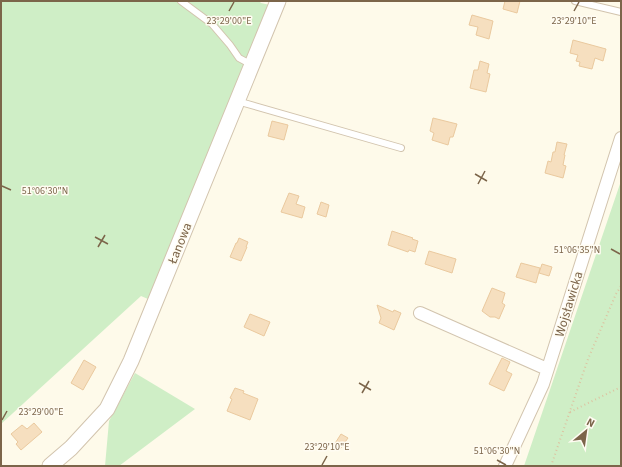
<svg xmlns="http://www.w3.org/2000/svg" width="622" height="467" font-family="'Source Sans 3',sans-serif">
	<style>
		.green { fill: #cfeec6 }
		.building { fill: #f6dfbf; stroke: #eac99e }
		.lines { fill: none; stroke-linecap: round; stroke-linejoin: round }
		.service-casing { stroke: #d2c4ae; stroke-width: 8 }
		.minor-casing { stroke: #d2c4ae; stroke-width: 14 }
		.tertiary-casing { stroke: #d2c4ae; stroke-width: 17 }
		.path { stroke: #dcc3a1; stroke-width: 2; stroke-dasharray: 1 3; stroke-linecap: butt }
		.service { stroke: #fff; stroke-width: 6 }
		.minor { stroke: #fff; stroke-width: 12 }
		.tertiary { stroke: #fff; stroke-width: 15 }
		.ticks { fill: none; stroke: #7c654a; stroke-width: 1.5 }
		.labels { text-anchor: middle; stroke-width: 3; stroke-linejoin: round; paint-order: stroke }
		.street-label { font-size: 13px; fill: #7c654a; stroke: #fffcf2 }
		.ticks-label { font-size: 10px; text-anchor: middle; fill: #7c654a; stroke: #fffcf2; stroke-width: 3; stroke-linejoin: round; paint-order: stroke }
	</style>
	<rect width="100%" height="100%" fill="#fefaea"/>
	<path class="green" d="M1,1H259L261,3L270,5L148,299L141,296L1,424Z
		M621,181V466H524Z
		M135,373L195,409L119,466H105L109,421Z"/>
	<path class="building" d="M505,1H520L517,13L503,9Z
		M472,15L493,21L489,39L476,35L478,27L469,25Z
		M573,40L606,49L603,61L595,58L592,69L579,66L580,62L576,61L578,55L570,53Z
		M480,61L489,64L487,73L490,74L486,92L470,88L474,70H478Z
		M433,118L457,124L453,137H450L448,145L432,140L434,133L430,131Z
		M272,121L288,125L284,140L268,136Z
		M557,142L567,144L564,155H565L563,165L566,166L563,178L545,173L548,161L551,162L553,152H555Z
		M289,193L299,196L296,204L305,207L302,218L281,212Z
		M321,202L329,205L326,217L317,214Z
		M392,231L413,238L412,239L418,241L415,252L409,250L408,252L388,245Z
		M239,238L248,242L246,247H247L241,261L230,257L236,243H237Z
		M429,251L456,259L452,273L425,264Z
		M521,263L540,268L536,283L516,277Z
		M542,264L552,267L549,276L539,273Z
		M492,288L505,293L502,303L505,305L499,319L495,317H490L482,311Z
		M377,305L393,312L394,310L401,313L394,330L379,323L381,318Z
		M250,314L270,322L264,336L244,327Z
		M502,358L510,362L506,371L512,374L504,391L489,384Z
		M84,360L96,367L83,390L71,383Z
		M235,388L244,391L243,393L258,399L250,420L227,411L232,399L230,398Z
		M34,423L42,432L21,450L16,444L18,442L11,434L22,425L27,429Z
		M341,434L348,438L340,449L334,445Z"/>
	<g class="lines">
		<g class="service-casing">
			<path id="service" d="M181,1L212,24L230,45L239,58L252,65
				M575,1L621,12
				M237,101L401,148"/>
		</g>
		<g class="minor-casing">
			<path id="minor" d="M420,313L547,369
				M505,466L543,384L621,138"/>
		</g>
		<g class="tertiary-casing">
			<path id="tertiary" d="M50,466L71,448L107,409L131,361L278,1"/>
		</g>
		<path class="path" d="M570,412L621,387
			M551,466L588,359L616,294L621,286"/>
		<use href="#service" class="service"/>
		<use href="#minor" class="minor"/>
		<use href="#tertiary" class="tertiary"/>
	</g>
	<path class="ticks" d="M229,11L234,2M574,11L579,2M475,174L487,181M478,184L485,171M2,186L11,190M95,237L108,244M98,247L105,235M611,249L620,254M359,383L371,390M362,393L369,381M2,420L7,411M497,460L506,465M322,465L327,456"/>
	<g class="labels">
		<g class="street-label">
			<text transform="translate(179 243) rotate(-68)" y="5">Łanowa</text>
			<text transform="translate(568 304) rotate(-73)" y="5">Wojsławicka</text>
		</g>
	</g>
	<g class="ticks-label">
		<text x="229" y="24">23°29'00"E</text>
		<text x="574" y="24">23°29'10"E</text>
		<text x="45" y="194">51°06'30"N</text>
		<text x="577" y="253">51°06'35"N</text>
		<text x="41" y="415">23°29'00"E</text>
		<text x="327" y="450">23°29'10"E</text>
		<text x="497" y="454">51°06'30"N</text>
	</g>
	<rect width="622" height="467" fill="none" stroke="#7c654a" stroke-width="4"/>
	<g transform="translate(586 431) rotate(29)" stroke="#fffcf2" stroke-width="3" paint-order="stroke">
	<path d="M0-3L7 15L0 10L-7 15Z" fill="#7c654a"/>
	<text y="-6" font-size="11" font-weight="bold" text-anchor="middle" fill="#7c654a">N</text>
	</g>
</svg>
